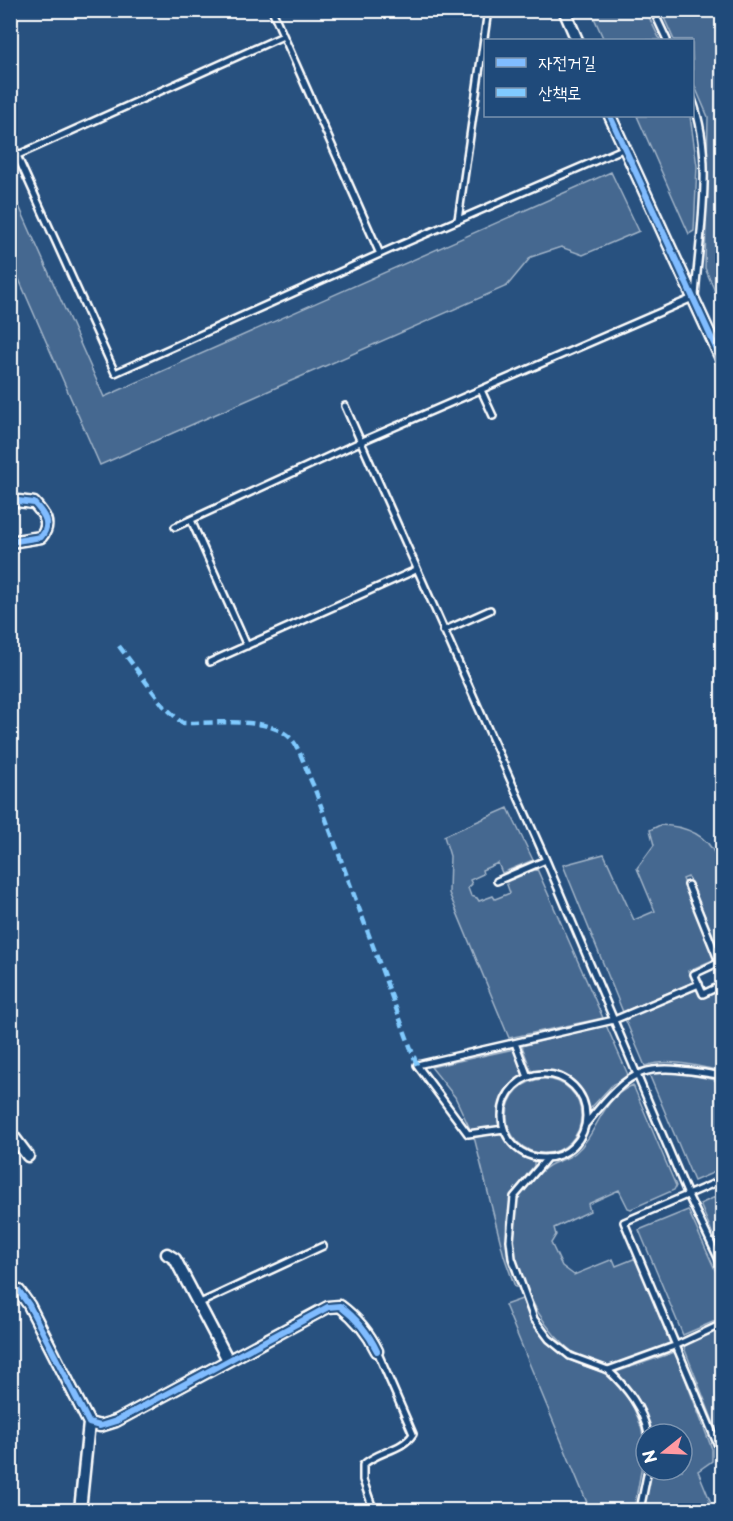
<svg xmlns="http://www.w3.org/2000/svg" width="733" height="1521" font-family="'Playpen Sans','Poor Story',sans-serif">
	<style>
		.green { fill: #446890; stroke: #a2b4c8; stroke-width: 1.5 }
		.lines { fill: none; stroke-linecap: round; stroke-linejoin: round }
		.lane-casing { stroke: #fff; stroke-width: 10 }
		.street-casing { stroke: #fff; stroke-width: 15 }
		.lane { stroke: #1f4a7a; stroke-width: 5 }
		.street { stroke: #1f4a7a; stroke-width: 10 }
		.quiet { stroke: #80caff; stroke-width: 4.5; stroke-dasharray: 9 4.5; stroke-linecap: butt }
		.cycleway-casing { stroke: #1f4a7a; stroke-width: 10 }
		.cycleway { stroke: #80bcff; stroke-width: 6 }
	</style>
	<rect width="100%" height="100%" fill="#28517f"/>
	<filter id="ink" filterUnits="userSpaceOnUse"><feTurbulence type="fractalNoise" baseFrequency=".0167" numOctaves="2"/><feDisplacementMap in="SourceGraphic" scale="12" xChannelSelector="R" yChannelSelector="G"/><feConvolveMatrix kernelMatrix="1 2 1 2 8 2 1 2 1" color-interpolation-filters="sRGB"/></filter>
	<g filter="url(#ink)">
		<path class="green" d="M591,11H646L660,40H604Z
			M661,11H722V308L705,268L708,117L693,82L692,40H674Z
			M637,116H690L697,166L694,231L689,234Z
			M611,172L639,231L583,255L561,247L531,257L507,286L100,465L11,261V188L104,397Z
			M508,808L533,860L502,873L498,863L482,870L483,874L470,880L472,884L468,888L471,896L477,898L479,901L493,896L495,899L510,893L506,882L537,869L603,1018L509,1038L449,893L450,856L444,836Z
			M660,825C733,828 722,885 722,941L717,944L688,877L683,879L715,959L688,971L693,982L623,1012L563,865L604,854L634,920L655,911L637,868L654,845L650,830Z
			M722,988V1066L718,1070C695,1066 668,1058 645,1066L625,1019L698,989L701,997Z
			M606,1025L629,1077L613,1084L589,1110C576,1086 565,1063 532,1073L522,1046Z
			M514,1049L523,1076C505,1089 496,1104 501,1126L471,1131L455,1097L431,1067Z
			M653,1072L679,1073L716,1080L722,1095V1169L694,1181L649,1074Z
			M507 1116a37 37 0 1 1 74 0a37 37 0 1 1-74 0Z
			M633,1085L676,1186L674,1190L631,1209L628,1208L619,1190L588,1204L590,1211L554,1228L556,1235L551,1243L562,1266L574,1275L613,1259L616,1266L636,1258L670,1343C651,1350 625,1366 605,1365C547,1361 496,1250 516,1201C521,1189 539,1172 550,1165C558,1161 568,1159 575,1153C599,1133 599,1100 633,1085Z
			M503,1133L518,1153L534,1161V1166C498,1206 502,1238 518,1287H515L504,1256L474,1137Z
			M722,1194V1256L700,1204Z
			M688,1210L722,1285V1318L683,1335L639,1230Z
			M522,1299C531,1324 543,1341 565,1357C577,1366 594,1367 607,1375C627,1388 644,1423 644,1447C643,1468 637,1489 634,1510H590L505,1305Z
			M722,1329V1444L683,1345Z
			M675,1352L712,1449V1461L698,1471L714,1510H643L651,1470H682V1434H651C646,1409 634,1389 616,1372Z"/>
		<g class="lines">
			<g class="lane-casing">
				<path id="lane" d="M272,10L380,254
					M653,10L667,40
					M10,140L115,373L391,249L625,148
					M18,155L283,36
					M458,220L488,10
					M481,390L493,416
					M345,406L546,860L688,1195L722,1266
					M191,520L247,646
					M175,527L360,442L695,297C699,235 715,157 692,99
					M443,631L490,610
					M210,662L416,570
					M497,881L546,860
					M688,885L719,962
					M722,961L694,974L703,994L722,985
					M515,1043L528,1077
					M502 1116a42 42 0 1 1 84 0a42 42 0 1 1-84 0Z
					M586,1124C634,1064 644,1063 718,1075L722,1086
					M504,1129L468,1134L417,1065L614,1020L699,984
					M547,1158L514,1197L510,1240L512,1258L534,1319L549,1339L570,1356L608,1370L677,1345L722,1324
					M722,1180L624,1222L722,1455
					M198,1304L323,1246
					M608,1370C627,1388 643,1408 648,1434
					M372,1506L363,1480V1465C377,1451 402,1451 413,1434L377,1351
					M640,1510L648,1470"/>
			</g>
			<g class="street-casing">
				<path id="street" d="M564,10L577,40
					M610,116L722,361
					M10,500L34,503C44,514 52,524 41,537L10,542
					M10,1132L28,1156
					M167,1254L175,1259L228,1360
					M10,1292L19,1291L29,1305L89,1423L100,1426L116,1421L328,1307L340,1306C356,1318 368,1332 377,1351
					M80,1510L89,1423"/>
			</g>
			<use href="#lane" class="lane"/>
			<use href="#street" class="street"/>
			<path class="quiet" d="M119,646L163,705L182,723C214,724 277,714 295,744C303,757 307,773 314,787L417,1065"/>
			<g class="cycleway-casing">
				<path id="cycleway" d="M610,116L722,361
					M10,500L34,503C44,514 52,524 41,537L10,542
					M10,1292L19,1291L29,1305L89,1423L100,1426L116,1421L328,1307L340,1306C356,1318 368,1332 377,1351"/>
			</g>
			<use href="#cycleway" class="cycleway"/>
		</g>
	</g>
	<rect width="733" height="1521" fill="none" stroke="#1f4a7a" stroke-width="36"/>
	<rect x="18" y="18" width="697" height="1485" fill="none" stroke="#fff" stroke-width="2" filter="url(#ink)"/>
	<rect x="484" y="39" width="210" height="78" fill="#1f4a7a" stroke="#7992af" stroke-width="1.5"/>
	<rect x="496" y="58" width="30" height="9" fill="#80bcff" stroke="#7992af" stroke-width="1.5"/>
	<text x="538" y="69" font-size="18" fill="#ffffff">자전거길</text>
	<rect x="496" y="88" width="30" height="9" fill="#80caff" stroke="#7992af" stroke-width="1.5"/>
	<text x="538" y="99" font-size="18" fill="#ffffff">산책로</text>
	<g transform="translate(664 1452) rotate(252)"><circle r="28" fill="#1f4a7a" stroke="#7992af" stroke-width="1.5"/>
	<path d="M0-4.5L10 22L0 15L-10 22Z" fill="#ff9aa2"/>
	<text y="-9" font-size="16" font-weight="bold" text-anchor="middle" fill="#ffffff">N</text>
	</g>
</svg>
